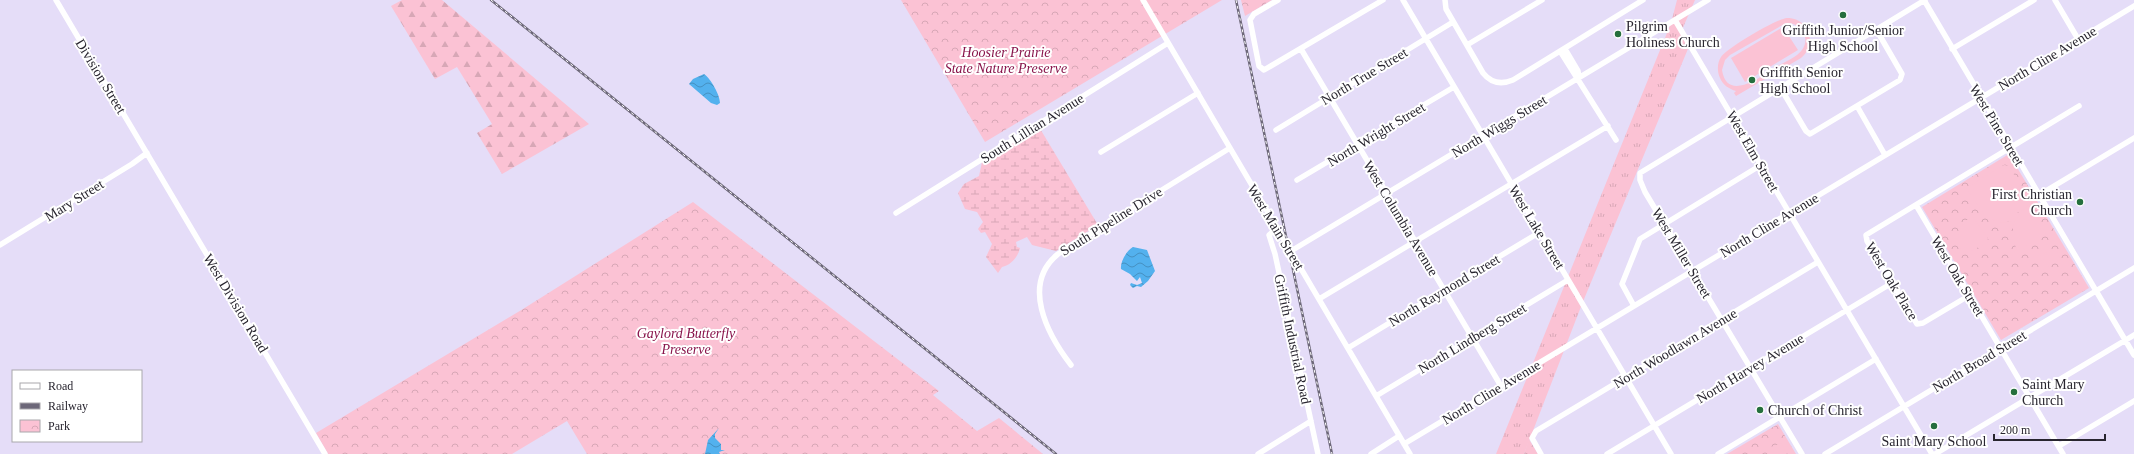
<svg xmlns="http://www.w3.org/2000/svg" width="2134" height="454" font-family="Georgia,serif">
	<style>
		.grass { fill: url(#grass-tufts) }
		.forest { fill: url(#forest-firs) }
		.wetland { fill: url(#wetland-marsh) }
		.park { fill: url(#park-crowns) }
		.garden { fill: #fbc2d4; fill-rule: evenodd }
		.water { fill: url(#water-waves) }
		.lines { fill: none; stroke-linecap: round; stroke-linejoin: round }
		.minor { stroke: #fff; stroke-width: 5.5 }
		.rail-casing { stroke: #6c6778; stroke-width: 2.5 }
		.rail { stroke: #fff; stroke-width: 1; stroke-dasharray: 3; stroke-linecap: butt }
		.poi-dot { fill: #256f3d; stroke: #fff; stroke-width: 1.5 }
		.labels { text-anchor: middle; stroke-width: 4; stroke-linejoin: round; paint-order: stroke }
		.poi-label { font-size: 14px; fill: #28252f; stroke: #fff; text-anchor: start }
		.park-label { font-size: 14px; font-style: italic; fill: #88144b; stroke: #fff }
		.street-label { font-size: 14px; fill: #28252f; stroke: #fff }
	</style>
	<defs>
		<pattern id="grass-tufts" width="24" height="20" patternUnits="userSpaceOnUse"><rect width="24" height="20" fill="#fbc2d4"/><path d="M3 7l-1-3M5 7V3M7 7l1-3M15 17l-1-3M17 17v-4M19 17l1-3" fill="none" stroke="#d7a7b6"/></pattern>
		<pattern id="forest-firs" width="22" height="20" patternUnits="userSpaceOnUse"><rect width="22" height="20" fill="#fbc2d4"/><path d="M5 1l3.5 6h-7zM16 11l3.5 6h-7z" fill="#d7a7b6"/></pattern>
		<pattern id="wetland-marsh" width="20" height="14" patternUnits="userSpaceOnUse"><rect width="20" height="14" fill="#fbc2d4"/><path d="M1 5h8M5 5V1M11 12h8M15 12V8" fill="none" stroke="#d7a7b6"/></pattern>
		<pattern id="park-crowns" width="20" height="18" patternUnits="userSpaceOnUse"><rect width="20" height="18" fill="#fbc2d4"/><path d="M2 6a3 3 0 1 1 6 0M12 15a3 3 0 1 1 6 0" fill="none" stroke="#d7a7b6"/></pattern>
		<pattern id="water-waves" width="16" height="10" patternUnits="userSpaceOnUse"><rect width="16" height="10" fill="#53b1ee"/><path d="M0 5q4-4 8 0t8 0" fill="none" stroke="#4590c1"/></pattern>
	</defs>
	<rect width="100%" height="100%" fill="#e5ddf8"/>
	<path class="grass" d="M1677,0H1695L1681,32L1690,44L1582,304L1524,454H1496L1671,23Z"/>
	<path class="forest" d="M402,0H442L589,124L502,174L477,133L492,124L457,67L435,79L391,6Z"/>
	<path class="wetland" d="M1039,127L1098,225L1056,251L1032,245L1027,237L1016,242L1017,247L1020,248C1018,257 1011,265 1002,267L998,273L986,257L992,244L985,232L981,233L978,229L983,222L977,212L965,209L958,193L964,184L979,176L982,162Z"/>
	<path class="park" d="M901,0H1222L985,142Z
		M1241,0H1272L1245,16Z
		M2009,154L2089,288L2001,340L1922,207Z
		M693,202L939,391L933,395L977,431L999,418L1043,454H587L567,421L512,454H328L316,433L523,309Z
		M1778,424L1796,454H1727Z
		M1529,439L1530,441L1538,454H1524Z"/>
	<path class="garden" d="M1787,18C1809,18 1818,44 1801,58L1736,96L1734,93L1736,91C1729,89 1723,85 1720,78C1717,72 1717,63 1721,57C1726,49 1776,19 1787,18ZM1786,23C1801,22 1811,38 1802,50C1796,58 1784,62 1776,67C1762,76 1727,103 1722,70L1725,60L1730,55Z
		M1783,27L1798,50L1745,82L1731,58Z
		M2004,165L2009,166L2031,204L2018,212L2012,221L2001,223L1987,218L1966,188Z
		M2029,206L2047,230L2045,236L2017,250C2009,231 2012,217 2029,206Z
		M1972,216L1988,238L1987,243L1963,255C1955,240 1957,226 1972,216Z
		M2054,248L2061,259L2044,269L2038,257Z
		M1781,443L1787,454H1767L1771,447Z"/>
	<path class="water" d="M704,74C711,79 720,95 720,103L717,105L711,103L689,84L693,79Z
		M1133,247L1147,250L1155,271L1148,281L1141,287L1137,286L1133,288L1130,285L1131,283L1137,285L1142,283L1140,277L1137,281L1130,274L1121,269C1120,262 1127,250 1133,247Z
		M719,428L715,434V438L721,444V450H725L719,452L720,454H705L708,440Z"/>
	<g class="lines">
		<path class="minor" d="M56,0L325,454
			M1143,0L1410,454
			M1278,0L1254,14L1250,20L1259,66L1264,70L1383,0
			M1403,0L1671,454
			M1445,0L1446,9L1483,73C1491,83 1501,85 1513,80L1643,0
			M1924,0L2134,355
			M2055,0L2078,39
			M1675,20L1932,454
			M1467,45L1542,0
			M1301,49L1501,386
			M1565,49L1578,71L1579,78
			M1952,49L2034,0
			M1560,51L1616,140
			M1780,87L1806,131L1810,134L1900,80L1902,74L1876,29
			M1857,106L1885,155
			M1276,130L1453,22
			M1101,152L1198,93
			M1297,180L1454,87
			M2039,195L2134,138
			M1916,205L2063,454
			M896,213L1168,43
			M1277,228L1269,235L1275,254L1318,454
			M0,245L132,164L147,153
			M1291,251L1708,0
			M1970,295L1923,323L1917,324L1867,241L1866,235L2079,106
			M1319,299L1608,126
			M1634,306L1622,284L1640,239L1761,165
			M1348,348L1540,232
			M1071,365C1047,334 1021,284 1058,254L1230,148
			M1376,396L1568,280
			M1404,444L2134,6
			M2059,446L2134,401
			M1258,454L1311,421
			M1371,454L1399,436
			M1541,454L1532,438L1536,431L1818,262
			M1607,454L1892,283
			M1718,454L1876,359
			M1802,454L1645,192L1640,180V173L1925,0
			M1825,454L2134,268
			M1935,454L2134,335"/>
		<g class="rail-casing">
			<path id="rail" d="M491,0L1056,454
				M1236,0L1332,454"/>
		</g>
		<use href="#rail" class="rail"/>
	</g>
	<g class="poi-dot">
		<circle cx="1843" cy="15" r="4"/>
		<circle cx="1618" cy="34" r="4"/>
		<circle cx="1752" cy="80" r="4"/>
		<circle cx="2080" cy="202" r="4"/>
		<circle cx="2014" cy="392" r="4"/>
		<circle cx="1760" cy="410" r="4"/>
		<circle cx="1934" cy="426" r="4"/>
	</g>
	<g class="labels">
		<g class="poi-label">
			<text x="1626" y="31">Pilgrim<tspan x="1626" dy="16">Holiness Church</tspan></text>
			<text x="1843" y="35" text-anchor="middle">Griffith Junior/Senior<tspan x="1843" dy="16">High School</tspan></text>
			<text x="1760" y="77">Griffith Senior<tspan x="1760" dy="16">High School</tspan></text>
			<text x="2072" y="199" text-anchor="end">First Christian<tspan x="2072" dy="16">Church</tspan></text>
			<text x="2022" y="389">Saint Mary<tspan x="2022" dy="16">Church</tspan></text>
			<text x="1768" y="415">Church of Christ</text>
			<text x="1934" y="446" text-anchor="middle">Saint Mary School</text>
		</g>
		<g class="park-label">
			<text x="1006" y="57">Hoosier Prairie<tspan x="1006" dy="16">State Nature Preserve</tspan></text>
			<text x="686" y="338">Gaylord Butterfly<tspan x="686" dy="16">Preserve</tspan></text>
		</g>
		<g class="street-label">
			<text transform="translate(2047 58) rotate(-31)" y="5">North Cline Avenue</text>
			<text transform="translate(101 76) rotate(59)" y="5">Division Street</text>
			<text transform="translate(1364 76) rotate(-31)" y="5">North True Street</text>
			<text transform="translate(1997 125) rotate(59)" y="5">West Pine Street</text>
			<text transform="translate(1499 126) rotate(-31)" y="5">North Wiggs Street</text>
			<text transform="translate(1032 128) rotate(-32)" y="5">South Lillian Avenue</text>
			<text transform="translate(1376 134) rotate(-31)" y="5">North Wright Street</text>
			<text transform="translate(1753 151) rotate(60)" y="5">West Elm Street</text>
			<text transform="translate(74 200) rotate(-32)" y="5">Mary Street</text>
			<text transform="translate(1401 218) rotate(59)" y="5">West Columbia Avenue</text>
			<text transform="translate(1111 221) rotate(-32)" y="5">South Pipeline Drive</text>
			<text transform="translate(1769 225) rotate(-31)" y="5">North Cline Avenue</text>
			<text transform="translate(1276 227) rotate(59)" y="5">West Main Street</text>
			<text transform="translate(1537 227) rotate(59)" y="5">West Lake Street</text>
			<text transform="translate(1682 253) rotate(59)" y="5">West Miller Street</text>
			<text transform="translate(1958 276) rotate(59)" y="5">West Oak Street</text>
			<text transform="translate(1892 281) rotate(59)" y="5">West Oak Place</text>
			<text transform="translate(1444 290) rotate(-31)" y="5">North Raymond Street</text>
			<text transform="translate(236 303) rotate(59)" y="5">West Division Road</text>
			<text transform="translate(1472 338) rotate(-31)" y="5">North Lindberg Street</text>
			<text transform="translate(1293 339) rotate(78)" y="5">Griffith Industrial Road</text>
			<text transform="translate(1675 348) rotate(-31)" y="5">North Woodlawn Avenue</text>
			<text transform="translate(1979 361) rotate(-31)" y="5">North Broad Street</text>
			<text transform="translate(1750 368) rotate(-31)" y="5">North Harvey Avenue</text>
			<text transform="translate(1491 392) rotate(-31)" y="5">North Cline Avenue</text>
		</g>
	</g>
	<rect x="12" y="370" width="130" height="72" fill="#ffffff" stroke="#a9a8ac"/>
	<rect x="20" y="383" width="20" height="6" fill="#ffffff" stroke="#a9a8ac"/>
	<text x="48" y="390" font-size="12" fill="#28252f">Road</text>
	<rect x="20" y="403" width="20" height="6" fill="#6c6778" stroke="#a9a8ac"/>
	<text x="48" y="410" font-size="12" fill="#28252f">Railway</text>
	<rect x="20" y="420" width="20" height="12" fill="url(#park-crowns)" stroke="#a9a8ac"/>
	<text x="48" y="430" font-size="12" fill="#28252f">Park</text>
	<path d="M1994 434v6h111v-6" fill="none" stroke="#28252f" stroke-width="2"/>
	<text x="2000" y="434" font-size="12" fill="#28252f" stroke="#ffffff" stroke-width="3" paint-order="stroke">200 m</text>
</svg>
